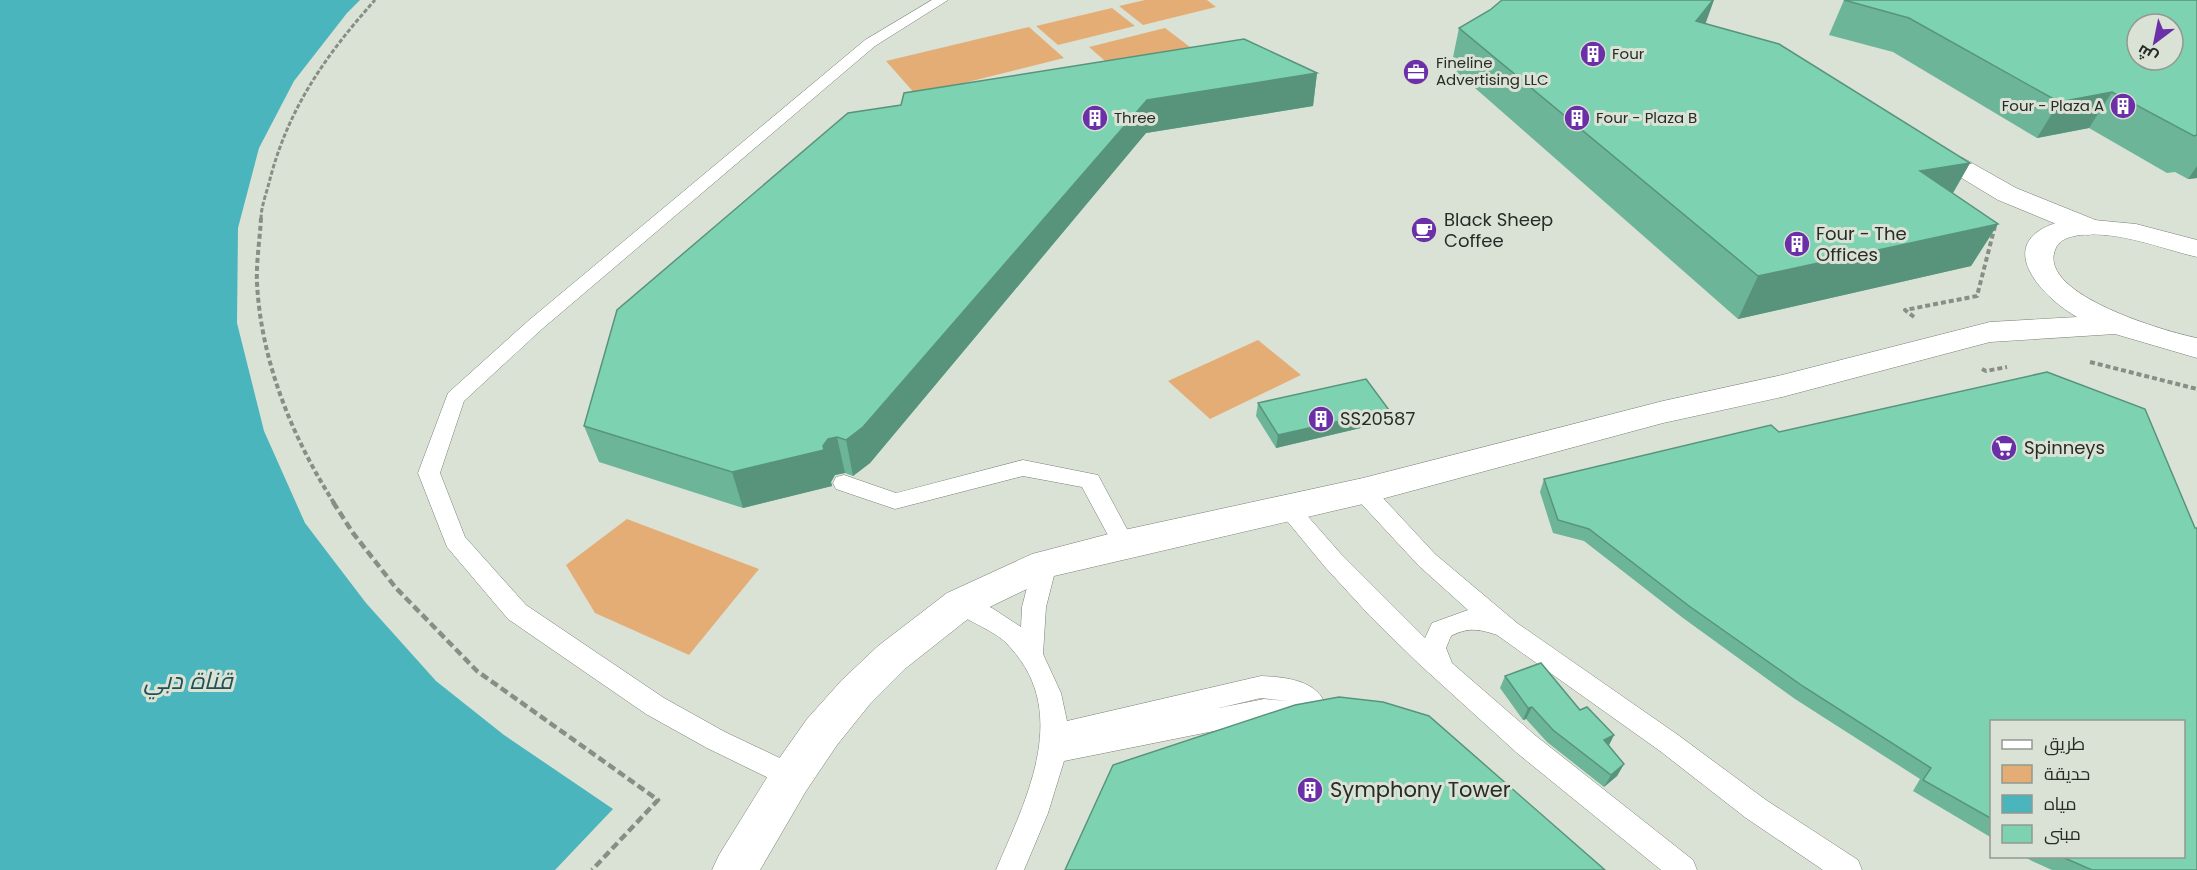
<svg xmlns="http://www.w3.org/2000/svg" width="2197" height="870" font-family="Poppins,Cairo,sans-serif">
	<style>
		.green { fill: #e5ad76 }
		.water { fill: #4ab5bc }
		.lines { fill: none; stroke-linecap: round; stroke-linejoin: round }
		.lane-casing { stroke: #798074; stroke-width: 1 }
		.street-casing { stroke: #798074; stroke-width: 1 }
		.secondary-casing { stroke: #798074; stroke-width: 1 }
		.path-far2 { stroke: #888e85; stroke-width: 3; stroke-dasharray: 4.5 2; stroke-linecap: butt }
		.path-far1 { stroke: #888e85; stroke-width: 4; stroke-dasharray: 5 3; stroke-linecap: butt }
		.path { stroke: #888e85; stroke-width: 4.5; stroke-dasharray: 8 4; stroke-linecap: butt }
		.lane { fill: #fff; fill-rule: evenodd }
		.street { fill: #fff; fill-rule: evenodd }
		.secondary { fill: #fff; fill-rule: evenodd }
		.wall { fill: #6cb598 }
		.shaded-wall { fill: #58947c }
		.building { fill: #7dd3b1; stroke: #58947c; stroke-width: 1.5; fill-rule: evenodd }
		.labels { text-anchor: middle; stroke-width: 6; stroke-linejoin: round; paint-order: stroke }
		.far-poi-label { font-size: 15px; fill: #282b26; stroke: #dae2d5; text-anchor: start }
		.poi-label { font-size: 18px; fill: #282b26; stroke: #dae2d5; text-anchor: start }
		.near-poi-label { font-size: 21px; fill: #282b26; stroke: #dae2d5; text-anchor: start }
		.near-water-label { font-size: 24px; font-style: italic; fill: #225154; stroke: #dae2d5 }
	</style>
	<rect width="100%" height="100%" fill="#dae2d5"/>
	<path class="green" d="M1145,0H1207L1216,7L1143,25L1119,6Z
		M1112,8L1135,26L1058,45L1036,26Z
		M1029,27L1064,58L916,95L886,61Z
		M1165,28L1190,47L1112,67L1089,47Z
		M1258,340L1301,375L1210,419L1168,381Z
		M627,519L759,569L689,655L595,613L566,565Z"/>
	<path class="water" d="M0,0H360L347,13L294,81L259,148L238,228L237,323L264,431L305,523L366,603L436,681L504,735L613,809L555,870H0Z"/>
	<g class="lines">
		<g class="lane-casing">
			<path id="lane" d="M932,0H948L875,46L542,329L464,401L440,473L465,537L526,605L664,698L725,732L801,768L805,777L801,786L791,789L707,748L646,714L508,619L447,547L418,473L448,393L528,321L865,40Z
				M1023,460L1098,475L1135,544L1132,550L1124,553L1116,550L1082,487L1023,476L895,509L836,489L833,483L836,477L844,475L896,493Z
				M1363,483L1371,485L1435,554L1517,623L1678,735L1766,800L1858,860L1862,870H1823L1746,818L1660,751L1497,635C1479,629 1468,627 1451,636L1446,648L1452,663L1536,736L1693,860L1697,870H1661L1517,753L1418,663L1370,616L1325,567L1278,510L1281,504L1289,502L1297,504L1341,554L1425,638L1432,623L1468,610L1419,566L1355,497L1352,491L1355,485Z
				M1045,555L1053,558L1057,564L1046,607L1043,654L1061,693L1067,721L1261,676C1282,677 1313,679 1324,701L1320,709L1311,712L1317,721L1313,729L1304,732L1282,722L1264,721L1064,761L1048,813L1024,870H996C1027,797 1074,708 1004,641C990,628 954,616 948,604L952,597L960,594L992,608L1021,627L1022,607L1033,564L1037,558ZM1261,698L1287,701L1264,699L1219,708Z"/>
		</g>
		<g class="street-casing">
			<path id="street" d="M1954,155L1963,158L2016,188L2098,221L2102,227L2098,233L2088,235L2078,233L1998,200L1945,168L1941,163L1945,158Z"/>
		</g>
		<g class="secondary-casing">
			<path id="secondary" d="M2083,219L2136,224L2197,240V257C2159,248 2120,231 2080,235C2069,237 2059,239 2055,250C2038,295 2167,332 2197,338V358L2115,334L1990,342L1782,397L1663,423L1363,504L1054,576L973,615L906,668L870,704L837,745L806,791L760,870H712L719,855L776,763L807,719L842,680L878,646L947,593L1032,554L1124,530L1363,478L1663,401L1782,375L1990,322L2077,317C2046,300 1994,248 2050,225C2060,221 2072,220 2083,219Z"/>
		</g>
		<path class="path-far2" d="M261,219C261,206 267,192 270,179C289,107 326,55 375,0"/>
		<path class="path-far1" d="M261,218C260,239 256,262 257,283C261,361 292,437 334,503
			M1914,317L1905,310L1977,296L1995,226
			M2090,362L2197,389
			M1982,369L1986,371L2007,367"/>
		<path class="path" d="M333,502L353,533L396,588L477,671L658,800L592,870"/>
		<use href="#lane" class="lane"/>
		<use href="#street" class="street"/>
		<use href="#secondary" class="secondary"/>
	</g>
	<path class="wall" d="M1844,0H2197V178L2188,179L2175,172L2167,173L2089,128L2037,138L1893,52L1829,35Z
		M1706,23L1970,163L1953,193L1998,224L1971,266L1738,319L1451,67L1459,28Z
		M1317,73L1313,106L1146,133L870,463L853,476L845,473L835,475L831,482L832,486L743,508L599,462L584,426L848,113Z
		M2047,372L2145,409L2195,528H2197V870H2052L2032,861L2023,856H2184V722H1992V838L1913,791L1920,779L1795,699L1683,618L1584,541L1553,533L1540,492L1544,479L1771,425L1779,432Z
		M1258,403L1389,410L1386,422L1276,448L1256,416Z
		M1505,676L1580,710L1614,735L1609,745L1624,764L1617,776L1604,787L1547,742L1526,719L1523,720L1500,688Z"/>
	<path class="shaded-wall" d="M1713,0H1714L1701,36L1696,21Z
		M1317,73L1313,106L1146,133L870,463L853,476L846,440L1147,100Z
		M2112,92L2089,128L2037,138L2059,102Z
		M1970,163L1946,205L1920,171Z
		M2197,166V178L2188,179Z
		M1998,224L1971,266L1738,319L1758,276Z
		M1389,410L1386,422L1276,448L1278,435Z
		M837,437L845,473L835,475L831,482L832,486L743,508L732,472L823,446L828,439Z
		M1532,707L1526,719L1523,720L1528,708Z
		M1614,735L1608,747L1604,740Z
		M1624,764L1617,776L1604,787L1611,775Z"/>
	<path class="building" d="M1502,0H1713L1696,21L1779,44L1970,163L1920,171L1998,224L1758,276L1459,28L1490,10Z
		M1844,0H2197V135L2194,136L2112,92L2059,102L1909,18ZM2137,24H2173V60H2137Z
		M1244,39L1317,73L1147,100L863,427L846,440L837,437L828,439L823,446L824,450L732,472L584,426L617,310L848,113L901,105L904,93Z
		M2047,372L2145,409L2195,528H2197V870H2092L2060,856H2184V722H1992V819L1923,780L1931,768L1804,687L1689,606L1589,529L1558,520L1544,479L1771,425L1779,432Z
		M1366,379L1389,410L1278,435L1258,403Z
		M1541,663L1580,710L1587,707L1614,735L1604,740L1624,764L1611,775L1553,730L1532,707L1528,708L1505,676Z
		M1339,697L1383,702L1429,716L1605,870H1065L1113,765L1295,705Z"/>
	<defs>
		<g id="building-disc" transform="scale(1.35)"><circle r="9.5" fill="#6b30a7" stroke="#dae2d5"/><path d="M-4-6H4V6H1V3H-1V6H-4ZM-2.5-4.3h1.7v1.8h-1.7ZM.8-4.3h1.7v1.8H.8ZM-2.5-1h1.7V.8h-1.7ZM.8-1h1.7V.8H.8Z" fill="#fff"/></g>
		<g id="office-disc" transform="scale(1.35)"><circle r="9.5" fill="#6b30a7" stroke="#dae2d5"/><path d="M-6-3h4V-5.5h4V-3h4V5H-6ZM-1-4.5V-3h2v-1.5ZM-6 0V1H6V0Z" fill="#fff"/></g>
		<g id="cafe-disc" transform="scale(1.35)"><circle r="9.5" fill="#6b30a7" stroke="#dae2d5"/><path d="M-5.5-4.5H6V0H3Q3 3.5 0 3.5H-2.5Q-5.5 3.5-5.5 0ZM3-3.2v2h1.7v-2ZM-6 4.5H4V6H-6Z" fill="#fff"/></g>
		<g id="supermarket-disc" transform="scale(1.35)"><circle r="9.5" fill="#6b30a7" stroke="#dae2d5"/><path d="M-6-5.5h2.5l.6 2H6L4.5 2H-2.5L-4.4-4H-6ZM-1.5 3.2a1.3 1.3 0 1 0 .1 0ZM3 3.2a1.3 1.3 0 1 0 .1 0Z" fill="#fff"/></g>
	</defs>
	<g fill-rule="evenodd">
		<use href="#building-disc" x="1593" y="54"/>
		<use href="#office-disc" x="1416" y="72"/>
		<use href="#building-disc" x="2123" y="106"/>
		<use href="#building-disc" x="1095" y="118"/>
		<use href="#building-disc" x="1577" y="118"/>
		<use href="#cafe-disc" x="1424" y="230"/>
		<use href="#building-disc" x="1797" y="244"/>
		<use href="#building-disc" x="1321" y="419"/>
		<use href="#supermarket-disc" x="2004" y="448"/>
		<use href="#building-disc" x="1310" y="790"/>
	</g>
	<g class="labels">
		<g class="far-poi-label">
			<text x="1612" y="59">Four</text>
			<text x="1436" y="68">Fineline<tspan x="1436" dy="17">Advertising LLC</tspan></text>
			<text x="2104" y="111" text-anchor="end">Four - Plaza A</text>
			<text x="1114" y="123">Three</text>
			<text x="1596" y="123">Four - Plaza B</text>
		</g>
		<g class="poi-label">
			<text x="1444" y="226">Black Sheep<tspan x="1444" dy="21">Coffee</tspan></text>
			<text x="1816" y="240">Four - The<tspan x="1816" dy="21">Offices</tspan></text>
			<text x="1340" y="425">SS20587</text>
			<text x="2024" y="454">Spinneys</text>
		</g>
		<g class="near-poi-label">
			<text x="1330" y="797">Symphony Tower</text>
		</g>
		<g class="near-water-label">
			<text x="188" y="689">قناة دبي</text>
		</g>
	</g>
	<rect x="1990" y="720" width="195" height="138" fill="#dae2d5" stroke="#93998f" stroke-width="1.5"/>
	<rect x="2002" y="740" width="30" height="9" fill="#ffffff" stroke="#93998f" stroke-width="1.5"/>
	<text x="2044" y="750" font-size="18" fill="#282b26">طريق</text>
	<rect x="2002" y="765" width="30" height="18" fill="#e5ad76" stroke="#93998f" stroke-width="1.5"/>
	<text x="2044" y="780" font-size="18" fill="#282b26">حديقة</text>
	<rect x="2002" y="795" width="30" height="18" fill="#4ab5bc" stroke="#93998f" stroke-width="1.5"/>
	<text x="2044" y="810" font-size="18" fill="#282b26">مياه</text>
	<rect x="2002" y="825" width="30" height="18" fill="#7dd3b1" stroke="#93998f" stroke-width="1.5"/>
	<text x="2044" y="840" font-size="18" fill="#282b26">مبنى</text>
	<g transform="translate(2155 42) rotate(212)"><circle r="28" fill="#dae2d5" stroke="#93998f" stroke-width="1.5"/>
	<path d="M0-4.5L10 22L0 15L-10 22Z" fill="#6b30a7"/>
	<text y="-9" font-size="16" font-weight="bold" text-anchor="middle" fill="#282b26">ش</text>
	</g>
</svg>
